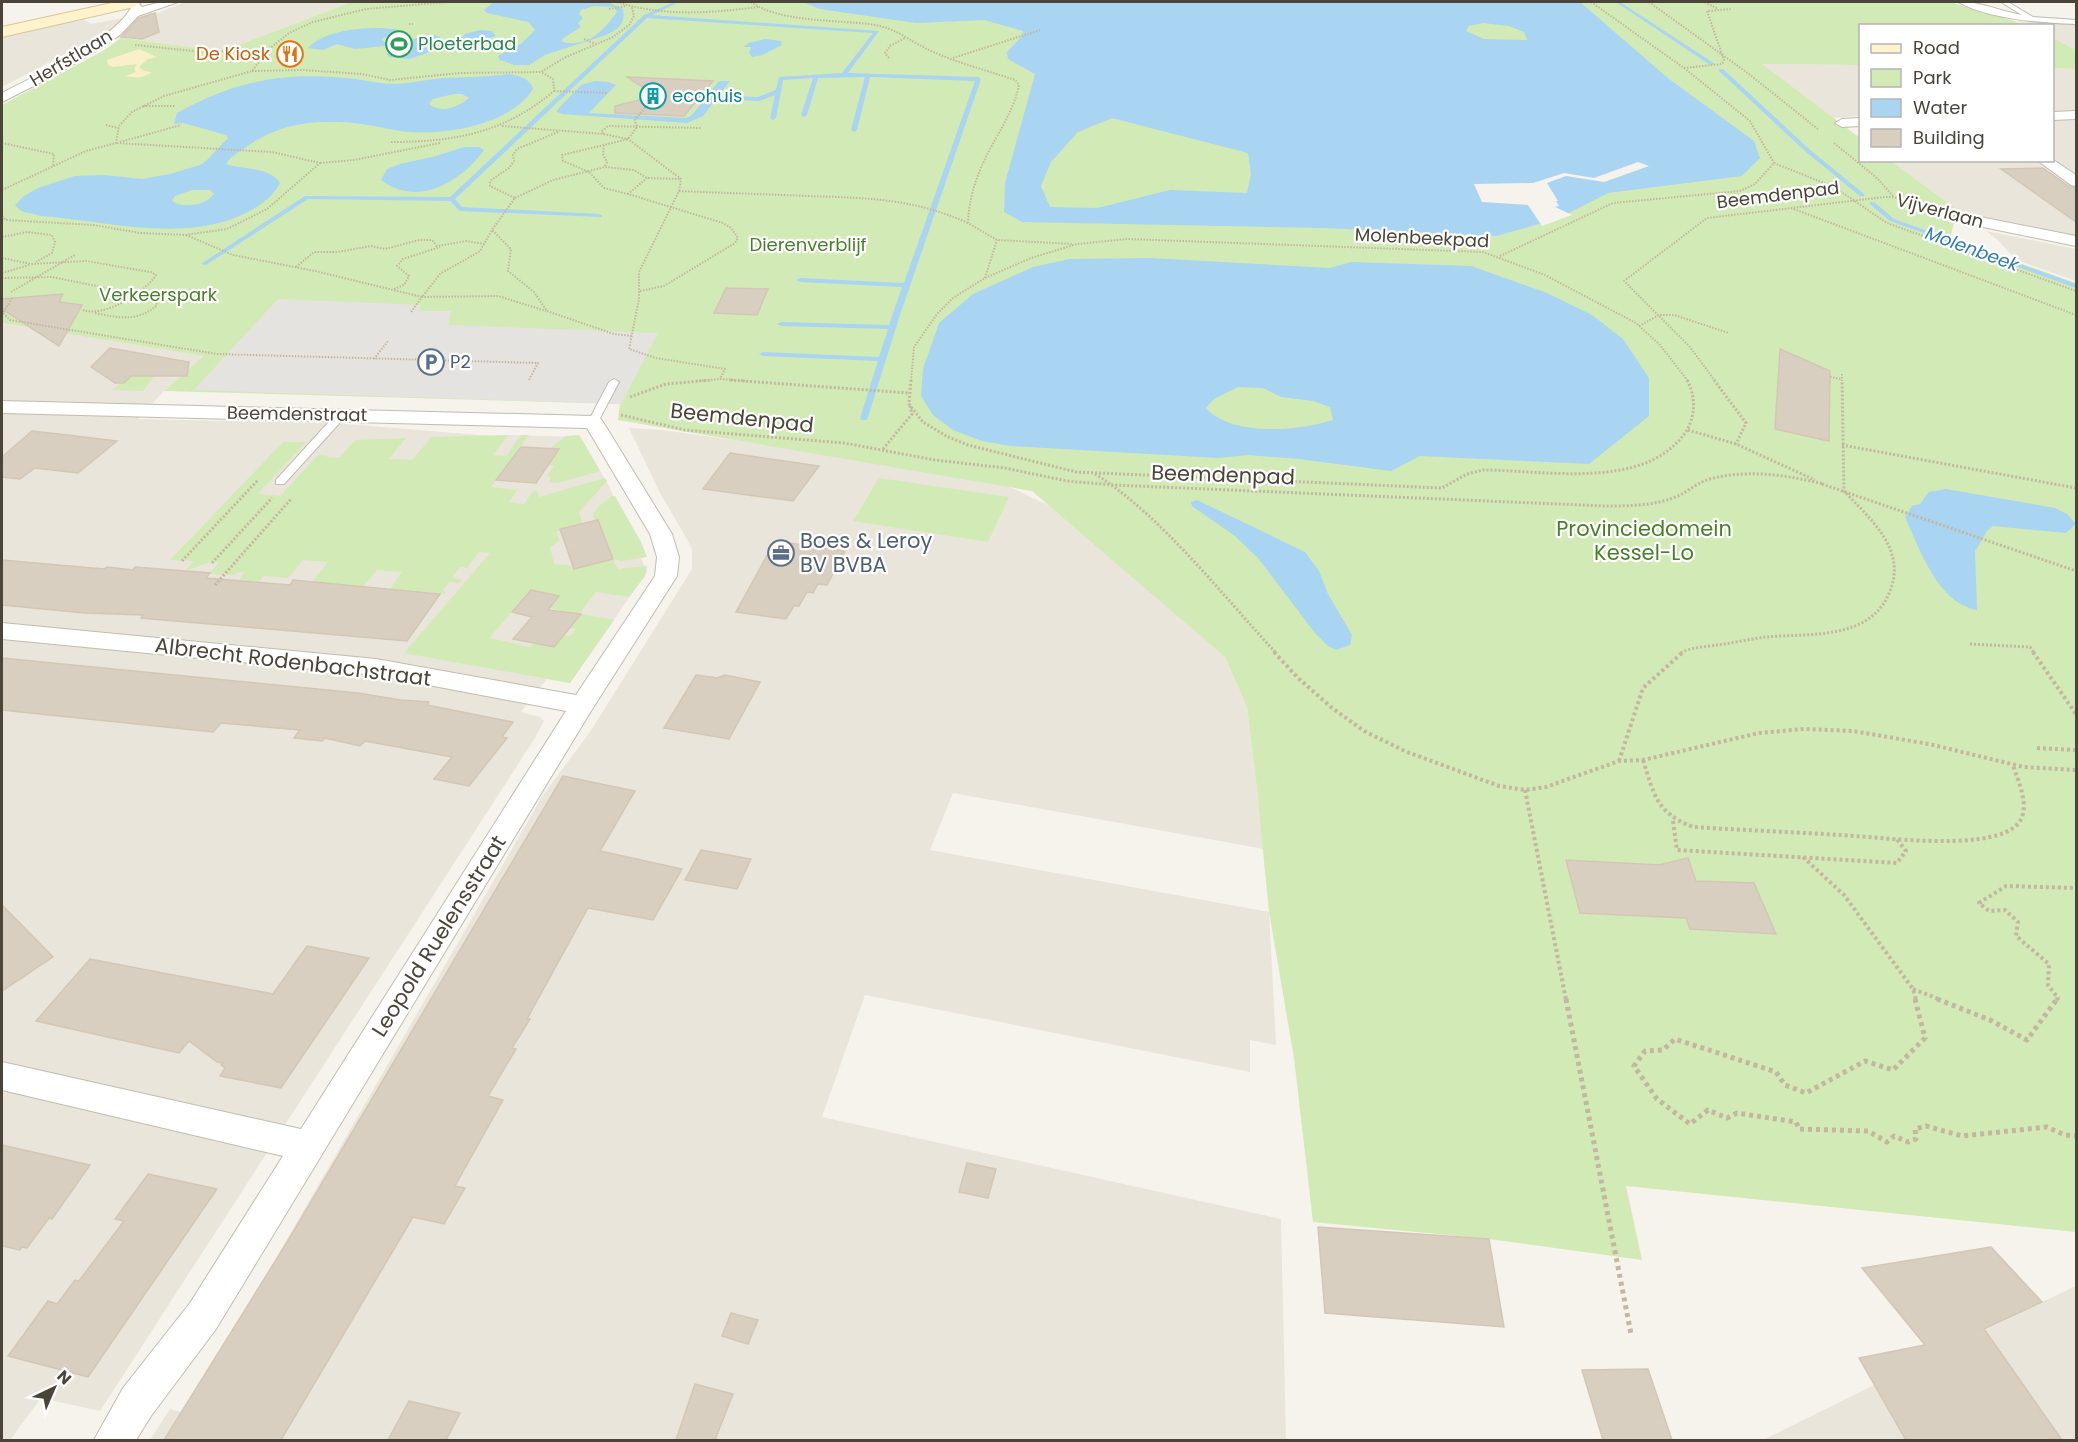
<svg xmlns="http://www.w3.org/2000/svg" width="2078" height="1442" font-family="Poppins,sans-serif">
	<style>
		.residential { fill: #eae5da }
		.green { fill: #d2eab5 }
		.sand { fill: #f9efc9 }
		.parking { fill: #e5e3e0 }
		.water { fill: #a9d4f2; fill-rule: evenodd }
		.pier { fill: #f6f3ec }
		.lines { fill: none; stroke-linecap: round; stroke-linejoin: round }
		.stream { fill: #a9d4f2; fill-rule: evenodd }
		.building { fill: #d8cfc1; stroke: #d3c7b4; stroke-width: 1.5 }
		.lane-casing { stroke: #c2bbae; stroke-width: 2 }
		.street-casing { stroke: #c2bbae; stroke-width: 2 }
		.secondary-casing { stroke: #d6c79b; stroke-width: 2 }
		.path-far3 { stroke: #c4b79f; stroke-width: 2; stroke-dasharray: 1.5 1.5; stroke-linecap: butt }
		.path-far2 { stroke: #c4b79f; stroke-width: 3; stroke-dasharray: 2 2; stroke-linecap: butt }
		.path-far1 { stroke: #c4b79f; stroke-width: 4; stroke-dasharray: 3 3; stroke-linecap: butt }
		.path { stroke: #c4b79f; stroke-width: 5; stroke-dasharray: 4 4; stroke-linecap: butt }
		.lane { fill: #fff; fill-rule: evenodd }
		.street { fill: #fff; fill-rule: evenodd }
		.secondary { fill: #fff3cd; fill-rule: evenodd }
		.path-bridge { stroke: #c4b79f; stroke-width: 2; stroke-dasharray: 1.5 1.5; stroke-linecap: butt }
		.labels { text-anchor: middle; stroke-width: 4.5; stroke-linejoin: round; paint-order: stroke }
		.far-leisure-label { font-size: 18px; fill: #27864d; stroke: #fff; text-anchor: start }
		.far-food-label { font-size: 18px; fill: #c56008; stroke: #fff; text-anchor: end }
		.far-street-label { font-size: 18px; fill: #4b4439; stroke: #fff }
		.far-culture-label { font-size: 18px; fill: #0d838f; stroke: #fff; text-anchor: start }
		.far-park-label { font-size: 18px; fill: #4a7f2a; stroke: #fff }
		.far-water-label { font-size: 18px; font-style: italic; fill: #2e7ab2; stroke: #fff }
		.far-service-label { font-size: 18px; fill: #4e5e75; stroke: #fff; text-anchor: start }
		.street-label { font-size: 21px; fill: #4b4439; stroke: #fff }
		.park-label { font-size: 21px; fill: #4a7f2a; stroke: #fff }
		.service-label { font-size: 21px; fill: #4e5e75; stroke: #fff; text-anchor: start }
	</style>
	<rect width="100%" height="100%" fill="#f6f3ec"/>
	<path class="residential" d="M185,2H351L223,51L121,38L88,42L2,87V35L83,19L91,24L122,18H144Z
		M2018,21L2076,25V50L2053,38L2052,26L2027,25Z
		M1761,64L1860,65V116L1833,118Z
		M2053,68L2076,69V236L1962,213L1891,161L2052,160Z
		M1986,231L2076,249V281L2016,260L1999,241Z
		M2,323L205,356L164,391L138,419L334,423L503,437L508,435L581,437L610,488L647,572L570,683L547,679L521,712L540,717L544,721L535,738L100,1411L41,1398L10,1440H2Z
		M629,428L662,430L985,475L1058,510L1225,657L1247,707L1264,849L953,793L930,850L1269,912L1276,1045L1250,1040V1072L865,995L822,1117L1281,1219L1286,1440H150L170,1409L181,1412L267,1274L543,795L590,732L692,569V550L688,541L659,491Z
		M2076,1286V1440H1763L2042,1302Z"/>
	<path class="green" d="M351,2H1950L2027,25L1860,26V65L1762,64L1860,138V160L1891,161L1962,213L1954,223L1950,238L2076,283V1232L1626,1186L1642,1260L1489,1239L1313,1222L1294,1058L1269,912L1257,789L1247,707L1225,657L1032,491L618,420L620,404L164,391L204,356L2,323V105L103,51L121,38L223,51Z
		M2053,38L2076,50V69L2053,68Z
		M150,371H158L143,391L112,390L131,376H144Z
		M508,435L493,455L506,456L521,435H529L491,487L517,490L509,502L524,504L533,491H537L539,497L605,478L607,481L579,512L583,524L556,532L560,541L550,547L554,564L573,566L574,568L613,558L599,520L595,521L593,515L598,507L611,496H615L641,542L647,557L621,561L613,559L618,569L647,566L645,576L629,597L596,592L579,614L549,608L559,596L531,590L489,638L530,647L534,643L555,647L564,635L570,636L576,629L570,628L581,614L614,620L570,683L404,653L490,553L479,552L467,568L460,567L452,578L462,579L459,583L449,582L443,590L446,594L416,591L408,601L383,599L402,572L377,570L363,587L312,582L328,562L303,560L288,578L264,576L258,582L239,580L245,572H238L235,575L209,574L219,562H211L185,571L194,561L170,560L283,442H306L258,494L280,496L318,455L328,456L327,458L340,457L355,440L406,438L389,459L412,460L432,437Z
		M579,435L600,471L558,483L549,482L551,477L547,476L554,466L548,465L559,449L550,448L566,436Z
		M879,478L1009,497L988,542L853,521Z"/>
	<path class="sand" d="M139,49L157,57L148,59L139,67L144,71L152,72C142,79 136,78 125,76L136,72L134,69L137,64L113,67L108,65L107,60Z"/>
	<path class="parking" d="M278,299L421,305L419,311H451L448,325L658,333L621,404L194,390Z"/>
	<path class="water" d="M494,2H608L623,9C626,23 618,30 606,35L545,55L529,65H514L500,60L498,56L522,43L535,30L528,22L487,13L484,10ZM594,6L614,7L617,12C604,30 588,48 563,42L562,39L581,27L578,23L583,18L579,14L581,10Z
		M803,2H1580L1669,79L1754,141L1760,158L1742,176L1608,193L1557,219L1496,236L1323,228L1022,222L1004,212L1005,183L1035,74L1008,59L1007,52L1022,36L1023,31L984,20L916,23L820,9ZM1483,23L1509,26L1524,32L1527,40L1484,39L1466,31L1469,26ZM1112,118L1248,153L1251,174L1247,193L1170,190L1097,208L1050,207L1041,186L1051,162L1078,132Z
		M383,28L400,30L382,39L384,42C392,43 400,43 408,41C420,39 425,31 440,37V39L429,46L430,52L409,59L389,57L387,54L390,48L384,46L355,49L337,44L323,50L308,48C325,30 359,28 383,28Z
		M480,30L492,31L496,36L477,42L461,39L465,34Z
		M765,39L781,41L782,45L762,55L752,57L749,53L751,47H743L749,43Z
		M509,74C519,76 530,78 533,89C512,124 447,135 409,132C395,131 382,127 368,125C325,118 282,121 246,147C239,152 230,157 226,164C242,170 269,166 280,183C274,194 267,200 258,206C196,247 110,221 41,216L21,211L15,205L24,196L38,188L75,176L105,175L142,179L170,174L200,165L207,160L228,138L226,135L183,123L174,124L177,113C233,82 280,72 345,78C361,79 378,84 395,84C408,84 422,80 436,79C460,76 485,78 509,74ZM454,94H462L469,98C459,107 440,114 429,104L433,99ZM192,190H210L214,194C206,205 184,209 172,201L175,196Z
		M595,81L609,82L616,85L589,113L686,118L692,115L719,81H730L703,116L687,123L562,114L556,111L581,85Z
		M464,147H479L484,150C461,182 418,208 381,180L387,169L400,164L436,156Z
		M1150,258L1330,268L1351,262L1471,266L1547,293L1592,315L1623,339L1649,378V416L1589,464L1420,456L1391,471L1299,459L1248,455L1218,458L1011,446L982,441L953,430L933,415L921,396L923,369L939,323L973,294L1033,267L1070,259ZM1238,387L1263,388L1281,397L1313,401L1330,407L1333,420C1300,431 1231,437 1206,408L1214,399Z
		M1946,489L2055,508L2067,514L2076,524L2066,533L1993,526C1983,533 1982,542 1975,551L1977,610C1938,603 1920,550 1905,517L1912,506L1920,504L1929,492Z
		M1197,500L1305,552L1319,571L1328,594L1352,635L1350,645L1336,650L1328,646L1315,633L1258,558L1235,536L1192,506L1191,502Z"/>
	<path class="pier" d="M1638,162L1649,166L1604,182L1566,176L1547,183L1558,201H1556L1559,206L1555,207L1572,215L1542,226L1528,205L1482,202L1474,184L1533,183L1564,173L1594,178Z"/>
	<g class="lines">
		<path class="stream" d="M674,2H679L652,15L879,31L848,73L978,77L981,79L900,315L867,420H861L860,418L878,361L763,356L759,354L763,352L879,357L888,329L781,326L777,324L781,322L889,325L902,287L800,282L796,280L800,278L904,283L975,81L870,77L857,130L854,132L851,130L865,77L818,78L807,115L804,117L801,115L813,78L783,80L776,118L773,120L770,118L775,95L759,101L717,99L714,97L717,95L758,97L776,90L779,77L842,73L873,33L647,18L455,199L462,207L599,214L602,216L601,217L460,211L450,201L308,199L206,265L201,264L305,196L450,197L644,15Z
			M1616,2H1620L1715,64L1710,65Z
			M1719,69H1723L1809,149L1864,194V196H1860L1805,151L1719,71Z
			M1870,202H1874L1894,219L2076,284V288L1890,221L1870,204Z"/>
	</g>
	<path class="building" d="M155,13L159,32L142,39L121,37L139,18Z
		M627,77L713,81L684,116L615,113V106L656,96Z
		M2043,168L2070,187L2076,188V222L2001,169Z
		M726,288L768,289L757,315L714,313Z
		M63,294L59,302L82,305L59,346L2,309V299Z
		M110,348L189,362L187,376H131L124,383H115L91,367Z
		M1780,349L1830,371L1829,441L1775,429Z
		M32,431L59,434L117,441L78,473L35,468L20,479L2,477V457Z
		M521,447L559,449L536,483L496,480Z
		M730,453L819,466L793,501L703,489Z
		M598,520L613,559L574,569L560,529Z
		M775,541L845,551L827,585L818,584L813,593L807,592L799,606H794L786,619L736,612Z
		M2,560L104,569L107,567L133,570L135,567L210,573L206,578L290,585L293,580L440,594L407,641L141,618L143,615L85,613L2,605Z
		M531,590L559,596L548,610L581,614L554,647L513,639L532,617L512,612Z
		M2,658L358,693L401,700L429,702L427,705L513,722L502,737L507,738L469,786L434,779L452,757L365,741L360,746L325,738L322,741L294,738L300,730L221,723L213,732L2,710Z
		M696,675L717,678L725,675L760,682L729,739L664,728Z
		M563,776L635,791L600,851L682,869L653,920L588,908L527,1019H530L512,1048L516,1049L488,1096L503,1100L455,1186L465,1188L444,1224L413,1217L281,1440H164L289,1239Z
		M701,850L751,859L737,889L685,880Z
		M1688,858L1696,881L1754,883L1776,934L1690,929L1686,918L1580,913L1566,860L1659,865Z
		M2,905L53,957L2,991Z
		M307,946L369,958L281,1088L220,1076L225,1068L221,1065L223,1063L217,1062L189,1041L179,1053L36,1021L90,959L273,994Z
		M2,1145L90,1165L52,1219L49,1218L27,1248L22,1247L20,1250L2,1246Z
		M967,1163L996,1169L988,1198L959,1192Z
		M148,1174L217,1189L88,1377L8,1356L48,1301L57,1304L75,1280L79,1281L124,1221L115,1219Z
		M1318,1227L1489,1239L1504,1327L1325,1313Z
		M1991,1247L2042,1302L1984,1329L2062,1440H1906L1859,1358L1925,1345L1862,1268Z
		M731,1313L758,1320L748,1344L722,1336Z
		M1648,1369L1672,1440H1603L1582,1370Z
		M695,1384L733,1394L715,1440H676Z
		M409,1401L460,1413L446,1440H388Z"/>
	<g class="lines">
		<g class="lane-casing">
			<path id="lane" d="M1958,2C1975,0 2003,12 2022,15L2001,2H2008L2033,17L2076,20V24C2042,23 1988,19 1958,2Z
				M614,379L619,382L598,422L597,424H589L588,422L609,382Z
				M341,412L345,413V417L284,484H276V480L337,413Z"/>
		</g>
		<g class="street-casing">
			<path id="street" d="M125,2H137L142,7L161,2H178L138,16L121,34L103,47L59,73L2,102V93C38,74 110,43 131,8Z
				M2076,111V119L2052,120V112Z
				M1860,118V126L1842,127L1835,123L1842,119Z
				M2052,159L2076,175V186L2071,185L2037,160Z
				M1960,213L2076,236V246L1954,221L1952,218Z
				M2,401L593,416L600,418L603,422L672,534L679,557L677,576L591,711L216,1329L151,1416L136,1440H94L123,1388L190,1303L283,1156L2,1090V1062L301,1129L566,711L376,675L2,639V623L376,659L576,695L655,576L657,557L650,534L587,428L2,413Z"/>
		</g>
		<g class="secondary-casing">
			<path id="secondary" d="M116,2H142L134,7L2,37V27Z"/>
		</g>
		<path class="path-far3" d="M617,2C664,17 710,13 758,7
			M751,2C779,22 835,20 869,24C897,27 911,43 936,53C961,64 989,71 1015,80L1019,85C1015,105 1005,122 995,140C980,166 969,193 968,223L997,240L1073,244
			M1591,2L1684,68L1750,121L1774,163
			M1649,2L1749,74L1819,130
			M1705,2L1718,9
			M609,9L626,6
			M409,24H413
			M584,39L596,44
			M135,45L203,52L267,49
			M889,58L885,53L890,46L905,38
			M953,58L1040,30
			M1684,68L1722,64L1724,60L1707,11L1731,9
			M252,71L303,70L362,74L390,80L460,73L541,72L564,58L613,37L629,25L634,16L632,7
			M554,91L608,93
			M143,106H176
			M106,125L118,128
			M502,126L603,134L628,139L681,179L679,191L639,272V299L629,349L656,358L725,369L720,379
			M558,132L517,149L513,155L514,161L509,168L490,181V186L515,198L492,230L511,249L508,271L534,292L547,311L614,334L633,336
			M603,134L602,131L608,126L701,128
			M120,142L181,125
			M391,142C455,142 504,133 554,91L553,79L541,72
			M2,143L54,154L53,166
			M1834,143L1878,179L1893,196
			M604,145L562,155L563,161L589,172L604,188L628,194
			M320,163L354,160L440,143
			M1774,163L1834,187L1887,223L2076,291
			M605,166L607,162L603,154L604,145L628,139L637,127L635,120L647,105
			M2,190L86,151L116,143L119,126L132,112L164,96L252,71L269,49L289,33L313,22L366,9L447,2
			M679,191C722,193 764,194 807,196C867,198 912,198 968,223
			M515,198L553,180L605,167L634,170L647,178L680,179
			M1791,208L2076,315
			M2,216L6,220L94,225L141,233L185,235L227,229L267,209L320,163L272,152L116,143
			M186,235L233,255L315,271L422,297L440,274L480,251L492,230
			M2,237L27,232L52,235L55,242L52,253L36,262
			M1500,256L1613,203L1740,191L1755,184L1774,163
			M2,258L31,264L86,261L151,272L156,275C145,293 103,318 83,310
			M296,267L314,252H337L371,246L385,249L419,240H432L437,246L466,241L484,244
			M2,273L29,265
			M2,278L52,277L126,292
			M985,278L997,240
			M985,278L1031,258L1077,244L1127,239L1483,252L1545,275L1636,323L1660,345L1688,381
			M394,289L404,285L409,276L397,266L403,259L440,247
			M640,291L664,286L735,243L738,238L731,228L723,223L628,194L647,178
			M12,298L3,313L10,320L217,354L538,363L529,380
			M411,312L422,297L498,296L546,311
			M95,313C118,318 139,322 157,305L155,299L144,296
			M1639,326L1659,315H1674L1729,333
			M374,359L388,341
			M1842,374V381
			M1830,377L1842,379
			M696,381L720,379L750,381
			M911,381L914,347L937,314L953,298L985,278
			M1715,381L1690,347L1624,281L1707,218L1885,197H1893L1939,213"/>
		<path class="path-far2" d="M730,380L909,393
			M911,380L909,404L923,422L948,437L968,445L1076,472L1442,488L1467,474L1483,470C1544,470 1644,491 1685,433C1696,417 1696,396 1687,380
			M1714,380L1746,423L1736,444
			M630,397L666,384L712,380
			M621,415L685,430L844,443L935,460L1005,468L1067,481L1113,485L1605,506C1629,506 1655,506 1678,496C1689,491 1698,482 1710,479C1748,469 1786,475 1824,484
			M1688,430L1736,444L1815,480
			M1842,445L2076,488
			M883,449L912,414L910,406
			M1095,474C1160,514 1223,596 1276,653
			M1822,484L2076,571
			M182,561L258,480
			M212,563L272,498
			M215,585L292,498
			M1970,644L2030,647L2034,653
			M1681,653C1690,647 1706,647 1717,645C1733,643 1750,639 1766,637C1809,633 1871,641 1890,591C1907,549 1870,519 1844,491L1842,380"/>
		<path class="path-far1" d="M1274,652L1298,678L1331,707L1364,731L1407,752L1499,786L1525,790L1546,787L1619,761L1643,760L1759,733L1804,729L1853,731L1929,744L2024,767L2076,770
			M2033,652L2076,714
			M2037,748L2076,750
			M1643,760C1654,794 1656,813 1693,827C1742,830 1791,832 1840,835C1880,837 1981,851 2013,828C2034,814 2019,784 2013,765
			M1619,761L1643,688L1683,652
			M1525,790L1566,1000
			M1673,821L1677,850L1897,863L1906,851L1896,838
			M1803,857L1844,895L1913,989L1916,1000
			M1913,989L1941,1000
			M2056,1000L2058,998L2048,985L2049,964L2016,936L2018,922L2005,910L1989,911L1979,903L2006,886L2076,888"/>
		<path class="path" d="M1566,999L1631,1334
			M1915,999L1925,1038L1893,1070L1865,1061L1806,1093L1785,1085L1776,1072L1675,1039L1663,1050L1645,1051L1634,1066L1657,1099L1690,1124L1708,1110L1727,1118L1737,1113L1796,1122L1799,1129L1868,1131L1887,1142L1894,1136L1908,1142L1916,1139L1915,1129L1926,1126L1962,1136L2047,1127L2065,1135L2076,1136
			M1937,999L1990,1020L2027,1040L2057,999"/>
		<use href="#lane" class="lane"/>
		<use href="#street" class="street"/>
		<use href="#secondary" class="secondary"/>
		<path class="path-bridge" d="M11,292L75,255
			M126,292L144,296"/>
	</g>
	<defs>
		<g id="stadium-ring" transform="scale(1.35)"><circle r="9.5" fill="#fff" stroke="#2e9e5b" stroke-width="1.5"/><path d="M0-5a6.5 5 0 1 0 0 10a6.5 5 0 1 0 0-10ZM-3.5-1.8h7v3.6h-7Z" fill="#2e9e5b"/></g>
		<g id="restaurant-ring" transform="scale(1.35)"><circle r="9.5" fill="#fff" stroke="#e8710a" stroke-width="1.5"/><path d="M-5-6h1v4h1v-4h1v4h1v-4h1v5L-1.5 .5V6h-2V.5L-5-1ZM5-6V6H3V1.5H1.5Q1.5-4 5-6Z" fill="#e8710a"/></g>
		<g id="building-ring" transform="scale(1.35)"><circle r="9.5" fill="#fff" stroke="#0f9aa8" stroke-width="1.5"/><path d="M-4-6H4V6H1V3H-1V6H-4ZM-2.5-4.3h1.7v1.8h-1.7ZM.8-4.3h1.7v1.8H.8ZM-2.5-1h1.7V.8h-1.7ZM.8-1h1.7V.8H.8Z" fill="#0f9aa8"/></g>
		<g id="parking-ring" transform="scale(1.35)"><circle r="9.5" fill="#fff" stroke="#5c6f8a" stroke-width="1.5"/><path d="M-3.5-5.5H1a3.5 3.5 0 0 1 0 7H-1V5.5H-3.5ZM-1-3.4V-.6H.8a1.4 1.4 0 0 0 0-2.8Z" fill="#5c6f8a"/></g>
		<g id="office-ring" transform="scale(1.35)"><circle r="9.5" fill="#fff" stroke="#5c6f8a" stroke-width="1.5"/><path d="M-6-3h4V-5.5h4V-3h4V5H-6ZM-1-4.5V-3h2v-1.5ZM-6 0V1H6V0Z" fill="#5c6f8a"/></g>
	</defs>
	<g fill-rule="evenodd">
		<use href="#stadium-ring" x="399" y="44"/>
		<use href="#restaurant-ring" x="290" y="54"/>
		<use href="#building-ring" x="653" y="96"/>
		<use href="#parking-ring" x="431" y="362"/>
		<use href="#office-ring" x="781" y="553"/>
	</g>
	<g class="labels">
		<g class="far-leisure-label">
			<text x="418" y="50">Ploeterbad</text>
		</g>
		<g class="far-food-label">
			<text x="270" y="60">De Kiosk</text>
		</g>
		<g class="far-street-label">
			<text transform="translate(71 58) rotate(-31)" y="6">Herfstlaan</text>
			<text transform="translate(1778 195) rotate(-7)" y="6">Beemdenpad</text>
			<text transform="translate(1940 211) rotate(15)" y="6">Vijverlaan</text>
			<text transform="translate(1422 238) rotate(3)" y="6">Molenbeekpad</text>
			<text transform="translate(297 414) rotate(1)" y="6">Beemdenstraat</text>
		</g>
		<g class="far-culture-label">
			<text x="672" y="102">ecohuis</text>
		</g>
		<g class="far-park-label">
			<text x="808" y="251">Dierenverblijf</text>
			<text x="158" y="301">Verkeerspark</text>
		</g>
		<g class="far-water-label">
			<text transform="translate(1972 249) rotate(20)" y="6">Molenbeek</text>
		</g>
		<g class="far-service-label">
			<text x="450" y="368">P2</text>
		</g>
		<g class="street-label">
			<text transform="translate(742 418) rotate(6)" y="7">Beemdenpad</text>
			<text transform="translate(1223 475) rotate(2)" y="7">Beemdenpad</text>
			<text transform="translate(293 662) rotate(7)" y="7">Albrecht Rodenbachstraat</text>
			<text transform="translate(439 936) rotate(-58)" y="7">Leopold Ruelensstraat</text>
		</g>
		<g class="park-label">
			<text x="1644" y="536">Provinciedomein<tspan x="1644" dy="24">Kessel-Lo</tspan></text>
		</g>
		<g class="service-label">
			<text x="800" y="548">Boes &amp; Leroy<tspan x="800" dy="24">BV BVBA</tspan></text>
		</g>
	</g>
	<rect width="2078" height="1442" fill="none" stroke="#4b4439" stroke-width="6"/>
	<rect x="1859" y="24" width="195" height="138" fill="#ffffff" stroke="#b7b4b0" stroke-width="1.5"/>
	<rect x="1871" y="44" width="30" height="9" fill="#fff3cd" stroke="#b7b4b0" stroke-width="1.5"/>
	<text x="1913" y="54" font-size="18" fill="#4b4439">Road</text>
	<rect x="1871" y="69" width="30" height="18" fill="#d2eab5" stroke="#b7b4b0" stroke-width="1.5"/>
	<text x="1913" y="84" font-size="18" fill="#4b4439">Park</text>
	<rect x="1871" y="99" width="30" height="18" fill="#a9d4f2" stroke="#b7b4b0" stroke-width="1.5"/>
	<text x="1913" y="114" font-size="18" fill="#4b4439">Water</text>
	<rect x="1871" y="129" width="30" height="18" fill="#d8cfc1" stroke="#b7b4b0" stroke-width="1.5"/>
	<text x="1913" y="144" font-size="18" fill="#4b4439">Building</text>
	<g transform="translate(54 1388) rotate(44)" stroke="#ffffff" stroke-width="4.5" paint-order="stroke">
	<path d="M0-4.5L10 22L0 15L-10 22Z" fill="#4b4439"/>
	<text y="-9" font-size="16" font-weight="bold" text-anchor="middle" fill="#4b4439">N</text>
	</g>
</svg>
